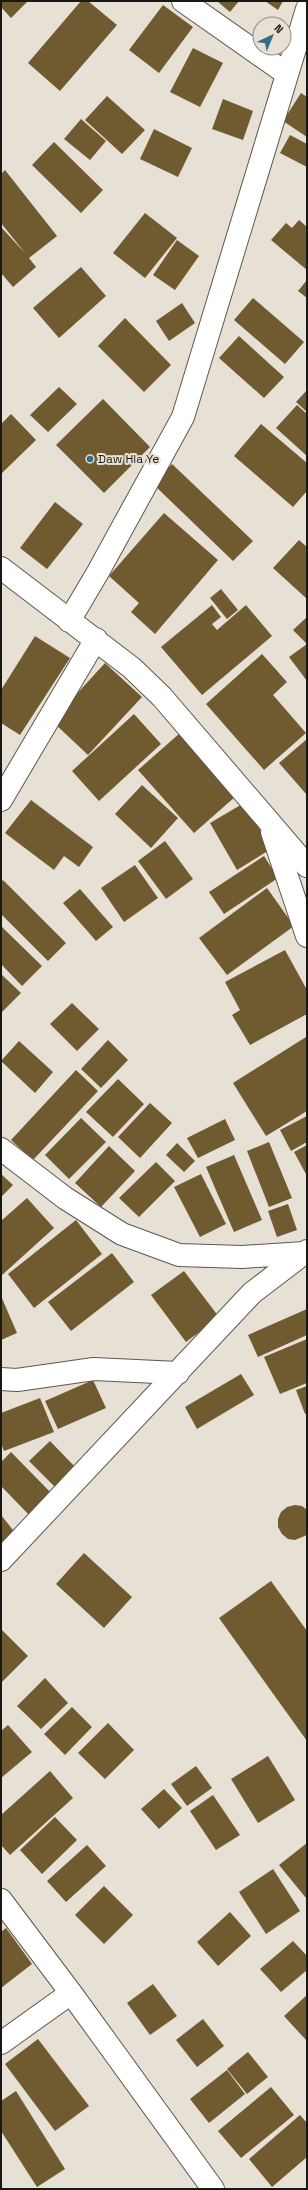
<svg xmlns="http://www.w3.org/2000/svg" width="308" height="2190" font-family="'Space Grotesk',sans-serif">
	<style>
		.building { fill: #705a30 }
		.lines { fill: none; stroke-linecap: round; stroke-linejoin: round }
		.minor-casing { stroke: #5d584f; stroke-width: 24 }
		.minor { stroke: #fff; stroke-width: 22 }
		.poi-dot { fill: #356c87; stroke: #e6e0d5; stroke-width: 1.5 }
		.labels { text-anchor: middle; stroke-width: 4; stroke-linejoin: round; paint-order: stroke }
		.poi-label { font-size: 12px; fill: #1a1814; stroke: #e6e0d5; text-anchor: start }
	</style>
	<rect width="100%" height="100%" fill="#e6e0d5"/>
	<path class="building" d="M1,1H28L11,18L1,7Z
		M81,1H88L117,25L60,91L28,63Z
		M217,1H239L230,12Z
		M265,1H283L278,10Z
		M163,5L193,27L159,73L129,50Z
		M193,48L223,63L200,107L170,92Z
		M301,93L307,97V137L283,121Z
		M107,96L145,130L122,154L85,120Z
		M223,99L253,111L243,140L212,129Z
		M81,119L106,141L90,160L64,139Z
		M154,129L192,148L178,177L140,159Z
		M290,135L307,144V167L280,153Z
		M54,142L103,190L81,213L32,165Z
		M5,170L57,236L29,258L36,267L13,287L1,273V227L25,253L1,223V174Z
		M145,213L177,238L145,278L113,253Z
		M299,220L307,227V270L271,240L286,223L292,228Z
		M177,240L199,256L175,290L153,275Z
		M81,267L106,296L59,338L33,308Z
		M307,280V298L298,291Z
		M253,298L304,342L285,364L234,320Z
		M182,303L195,323L169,341L156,321Z
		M125,318L171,365L144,392L98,346Z
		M239,336L284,377L264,398L219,358Z
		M59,387L77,404L48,432L30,415Z
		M307,390V412L296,402Z
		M103,399L150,447L104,493L56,445Z
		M297,405L307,414V456L276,428Z
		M11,414L36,440L1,474V424Z
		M261,424L307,463V491L293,507L234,456Z
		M172,464L253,541L233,561L153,484Z
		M55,502L83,524L47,569L20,548Z
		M164,513L218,560L155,634L131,612L139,603L109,576Z
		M299,540L307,547V599L273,568Z
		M221,589L238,610L227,619L210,598Z
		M212,605L221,617L212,624L217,630L246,605L272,636L202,695L161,647Z
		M307,617V642L306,643L293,630Z
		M35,636L70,658L20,735L1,723V690Z
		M307,644V681L289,657Z
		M262,654L287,682L273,695L306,733L264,770L206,704Z
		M105,663L142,697L88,755L52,721Z
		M134,714L161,744L99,801L72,771Z
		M180,733L236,796L194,833L138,770Z
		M307,739V795L279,763Z
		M142,785L178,818L151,848L115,814Z
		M31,800L93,847L79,867L64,856L54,870L5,833Z
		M244,803L271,849L237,870L210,823Z
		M165,841L193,879L166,899L138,861Z
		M264,856L278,878L224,914L209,892Z
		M135,865L158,898L124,922L101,888Z
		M3,880L66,943L48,961L1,914V882Z
		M267,888L294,926L227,975L199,938Z
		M80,889L113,927L96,941L63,903Z
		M1,926L42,966L22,986L1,964Z
		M285,950L307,990V1014L250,1045L232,1015L240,1010L225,982Z
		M1,974L21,993L1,1013Z
		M72,1003L99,1029L77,1051L50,1024Z
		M306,1037L307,1111L266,1136L233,1083Z
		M108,1040L128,1060L101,1088L81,1069Z
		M19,1041L53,1072L35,1093L1,1061Z
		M76,1070L98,1091L33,1160L11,1140Z
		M118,1079L144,1104L113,1137L86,1112Z
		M150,1103L172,1123L140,1158L118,1137Z
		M307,1116V1142L291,1151L280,1130Z
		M81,1118L106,1142L69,1179L45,1155Z
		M225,1119L235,1140L198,1158L187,1138Z
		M269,1142L292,1198L269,1207L247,1151Z
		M177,1143L195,1161L184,1172L166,1155Z
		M307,1145V1176L294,1152Z
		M109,1146L135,1171L101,1207L75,1183Z
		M234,1155L262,1220L234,1232L206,1167Z
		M156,1162L175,1181L139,1217L119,1198Z
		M1,1174L13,1185L1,1197Z
		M201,1174L226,1224L200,1237L174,1187Z
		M27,1198L54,1228L1,1276V1221Z
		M288,1204L297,1230L277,1237L268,1211Z
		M76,1220L102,1254L34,1308L8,1274Z
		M112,1253L134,1282L71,1331L48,1302Z
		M184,1271L219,1317L186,1342L151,1295Z
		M1,1296L17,1333L1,1340Z
		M307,1309V1335L258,1357L248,1335Z
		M307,1339V1383L280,1394L264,1357Z
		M241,1374L254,1395L197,1429L185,1407Z
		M93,1380L106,1408L58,1429L45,1401Z
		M307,1386V1413L305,1414L296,1390Z
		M40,1398L54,1432L4,1451L1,1443V1413Z
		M50,1441L79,1471L59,1491L29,1461Z
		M11,1452L54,1496L32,1518L1,1486V1462Z
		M295,1505L302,1506L307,1510V1535L295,1540L288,1539L282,1534L278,1527V1519L281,1512L287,1507Z
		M1,1515L17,1535L1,1549Z
		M84,1553L132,1597L104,1628L56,1584Z
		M271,1581L307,1631V1741L219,1618Z
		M1,1629L28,1656L1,1683Z
		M45,1678L68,1703L41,1729L17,1706Z
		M72,1707L92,1727L65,1755L44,1734Z
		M108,1723L134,1750L105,1779L78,1753Z
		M8,1725L32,1752L1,1778V1731Z
		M268,1756L295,1800L258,1823L231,1779Z
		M196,1766L212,1788L187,1806L171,1784Z
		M50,1771L73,1798L10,1855L1,1845V1815Z
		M164,1789L182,1808L159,1829L141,1809Z
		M213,1795L240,1835L216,1850L190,1811Z
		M55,1817L77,1840L42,1874L20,1850Z
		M307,1843V1897L306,1898L279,1865Z
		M87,1845L106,1866L66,1902L47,1881Z
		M273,1869L300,1911L266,1934L239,1892Z
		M104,1886L133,1915L104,1944L75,1915Z
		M230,1912L251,1936L218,1966L197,1942Z
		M6,1928L32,1964L1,1988V1932Z
		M293,1941L307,1956V1970L281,1992L260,1969Z
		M153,1984L177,2016L150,2035L127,2003Z
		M307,1995V2039L306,2040L284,2016Z
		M203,2019L224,2046L197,2067L176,2040Z
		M38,2039L89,2106L55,2131L5,2064Z
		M248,2052L268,2077L247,2094L227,2069Z
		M227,2070L245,2094L209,2123L190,2099Z
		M271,2087L294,2115L241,2158L218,2131Z
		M16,2091L65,2169L37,2187L1,2131V2101Z
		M300,2115L307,2123V2157L272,2187L249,2159Z"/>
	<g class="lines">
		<g class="minor-casing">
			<path id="minor" d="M183,1L287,74
				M1,568L132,668L162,697L307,866
				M69,621L98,572L183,417L307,9
				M1,800L96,639
				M272,832L307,936
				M1,1149L65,1198L122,1234L179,1255L242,1257L304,1253
				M1,1379L17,1380L94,1369L178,1373
				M1,1560L252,1293L307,1251
				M1,1900L71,1993L213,2189
				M1,2043L71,1993"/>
		</g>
		<use href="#minor" class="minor"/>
	</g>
	<circle class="poi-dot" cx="90" cy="459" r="4"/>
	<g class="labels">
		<g class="poi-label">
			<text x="98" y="463">Daw Hla Ye</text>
		</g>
	</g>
	<rect width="308" height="2190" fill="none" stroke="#1a1814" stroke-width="4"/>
	<g transform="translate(272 36) rotate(44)"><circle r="19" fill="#e6e0d5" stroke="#949088"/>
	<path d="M0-3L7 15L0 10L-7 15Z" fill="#356c87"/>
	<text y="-6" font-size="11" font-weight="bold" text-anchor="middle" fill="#1a1814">N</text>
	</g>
</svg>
